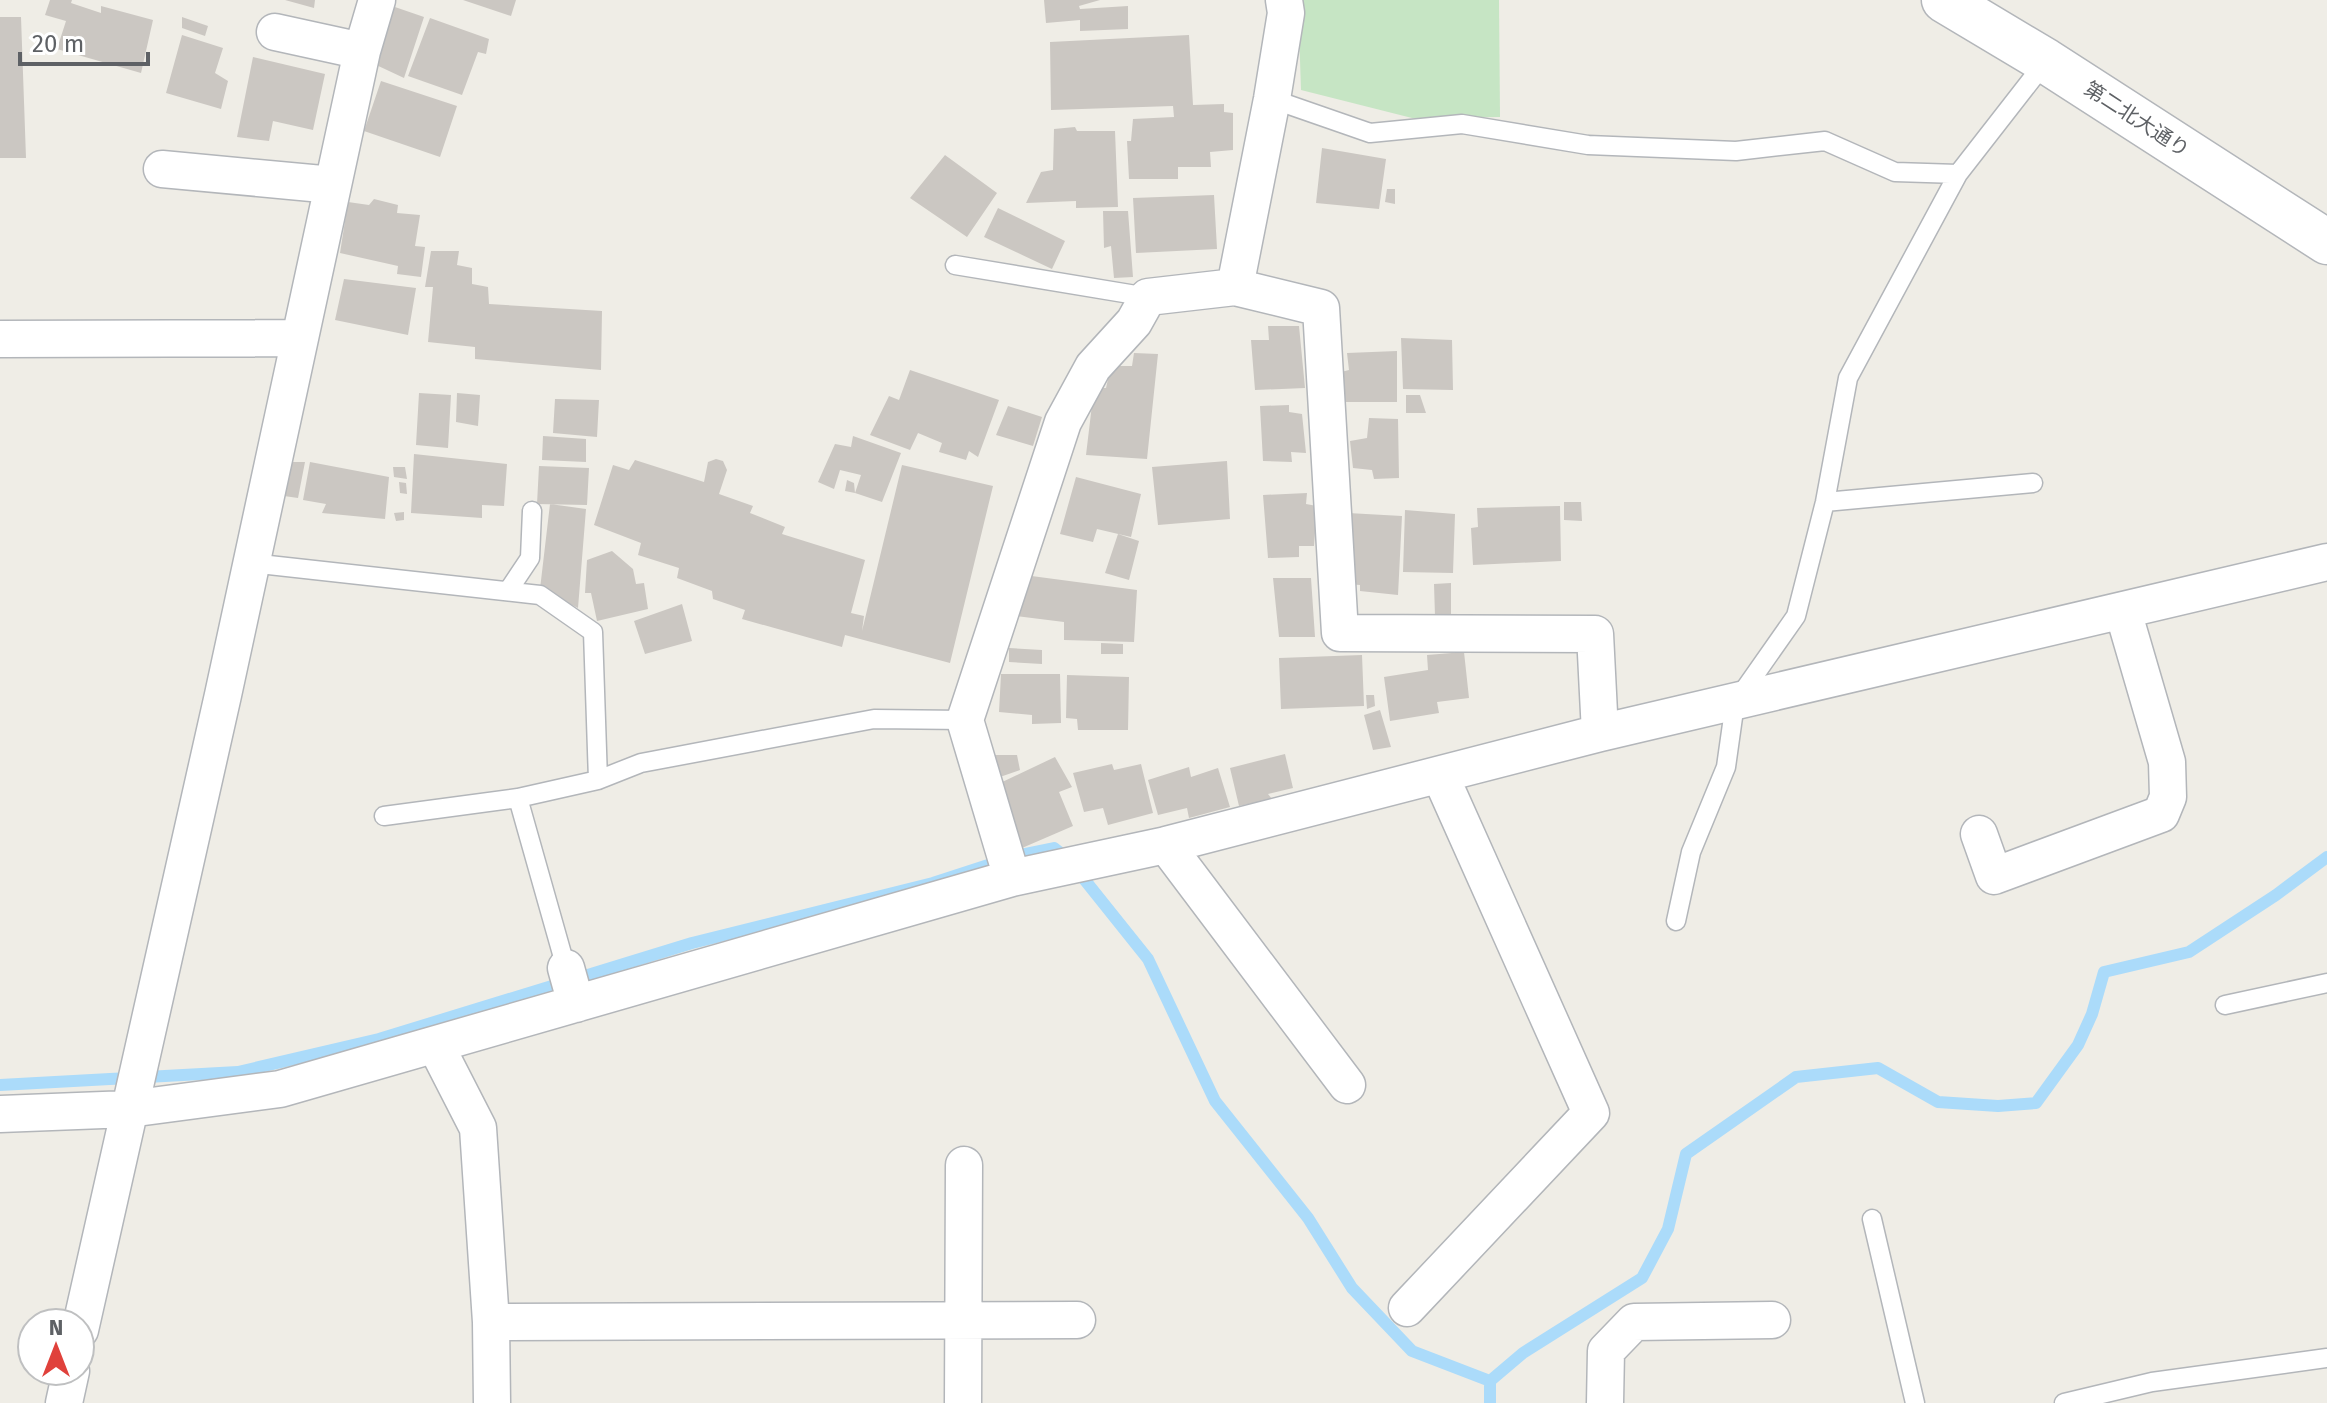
<svg xmlns="http://www.w3.org/2000/svg" width="2327" height="1403" font-family="'Fira Sans','Noto Sans JP',sans-serif">
	<style>
		.green { fill: #c6e5c4 }
		.lines { fill: none; stroke-linecap: round; stroke-linejoin: round }
		.stream { stroke: #abdbfa; stroke-width: 12 }
		.building { fill: #cbc7c2 }
		.service-casing { stroke: #b3b6ba; stroke-width: 21 }
		.minor-casing { stroke: #b3b6ba; stroke-width: 39 }
		.tertiary-casing { stroke: #b3b6ba; stroke-width: 47 }
		.service { stroke: #fff; stroke-width: 18 }
		.minor { stroke: #fff; stroke-width: 36 }
		.tertiary { stroke: #fff; stroke-width: 44 }
		.labels { text-anchor: middle; stroke-width: 6; stroke-linejoin: round; paint-order: stroke }
		.street-label { font-size: 20px; fill: #5e6165; stroke: #fff }
	</style>
	<rect width="100%" height="100%" fill="#efede6"/>
	<path class="green" d="M1298,0H1499L1500,117L1412,118L1301,90Z"/>
	<g class="lines">
		<path class="stream" d="M0,1085L238,1072L379,1039L692,943L933,883L1016,856L1054,848L1068,859L1148,959L1215,1101L1308,1218L1352,1288L1412,1351L1490,1381
			M1490,1403V1381L1523,1353L1642,1278L1668,1229L1686,1154L1796,1077L1878,1068L1938,1102L1998,1106L2036,1103L2078,1045L2092,1014L2104,972L2189,952L2276,895L2327,857"/>
	</g>
	<path class="building" d="M50,0H72L71,3L101,13V6L153,20L141,73L57,49L66,21L45,15Z
		M285,0H315L314,8Z
		M463,0H516L511,16Z
		M1044,0H1100L1079,6L1080,9L1128,6V29L1080,31V20L1046,23Z
		M392,6L424,17L404,78L372,63Z
		M0,17H21L26,158H0Z
		M182,17L208,26L205,36L182,28Z
		M430,18L489,39L486,54L478,52L462,95L408,76Z
		M182,35L223,48L215,73L228,81L221,109L166,93Z
		M1189,35L1193,105L1224,104V112L1233,113V150L1210,152L1211,167H1178V179H1129L1127,141H1131L1133,119L1174,117L1173,106L1051,110L1050,42Z
		M253,57L325,74L313,130L273,121L269,141L237,137Z
		M381,81L457,106L440,157L364,131Z
		M1075,127L1077,131H1115L1118,207L1076,208V201L1026,203L1041,172L1053,170L1054,129Z
		M1322,148L1386,159L1379,209L1316,203Z
		M945,155L997,193L967,237L910,198Z
		M1387,189H1395V204L1385,202Z
		M1214,195L1217,249L1136,253L1133,198Z
		M374,199L398,205L397,213L420,215L415,246L425,247L421,277L397,274L398,266L340,253L348,202L369,205Z
		M998,208L1065,241L1052,269L984,237Z
		M1103,211H1128L1133,277L1114,278L1111,246L1104,248Z
		M431,251H459L457,265L472,268V284L488,287L489,304L602,311L601,370L475,359V347L428,342L433,287H425Z
		M344,279L416,288L408,335L335,320Z
		M1268,326H1299L1305,388L1255,390L1251,340H1269Z
		M1401,338L1452,340L1453,390L1403,389Z
		M1397,351V402H1339L1337,373L1349,370L1347,353Z
		M1134,353L1158,354L1147,459L1086,455L1094,388H1106L1111,366H1132Z
		M910,370L999,400L978,457L969,451L966,460L939,452L942,443L918,433L910,450L870,435L889,396L899,400Z
		M419,393L451,395L448,448L416,445Z
		M457,393L480,395L478,426L456,422Z
		M1406,395H1420L1426,413H1406Z
		M555,399L599,400L597,437L553,433Z
		M1289,405V412L1302,414L1306,453L1291,452L1292,462L1263,461L1260,406Z
		M1008,406L1042,417L1033,446L996,435Z
		M1369,418L1398,419L1399,478L1374,479L1372,470L1353,468L1350,441L1367,438Z
		M543,436L586,439V462L542,460Z
		M853,436L901,453L882,502L855,493L861,475L840,470L834,489L818,482L835,444L851,447Z
		M414,454L507,464L504,506L482,505V518L411,513Z
		M716,459L723,461L727,470L719,494L753,506L750,513L785,527L782,534L865,560L851,613L864,616L862,631L902,465L993,486L950,663L845,635L842,647L742,619L745,610L713,599L712,591L677,578L679,568L638,555L641,543L594,525L613,465L629,470L635,460L704,482L708,462Z
		M1227,461L1230,519L1158,525L1152,467Z
		M292,462H305L298,498L284,496Z
		M310,462L389,477L385,519L322,513L326,504L303,500Z
		M539,466L589,468L587,505L537,504Z
		M393,467H405L407,479L394,477Z
		M1076,477L1141,494L1131,537L1097,529L1093,542L1060,534Z
		M847,480L854,483L855,493L845,491Z
		M399,482L406,483L407,494L400,493Z
		M1307,493L1306,504L1317,506L1314,546H1299V557L1268,558L1263,495Z
		M1564,502H1581L1582,521L1564,520Z
		M550,504L586,509L578,608L540,589Z
		M1560,506L1561,561L1473,565L1471,528L1478,527L1477,508Z
		M1405,510L1455,514L1453,573L1403,572Z
		M404,512V520L396,521L394,513Z
		M1348,513L1402,516L1398,595L1360,591V585L1346,584Z
		M1118,534L1139,541L1129,580L1105,573Z
		M612,551L633,569L636,584L644,583L648,609L597,621L591,593H585L587,560Z
		M1024,575L1137,590L1134,642L1064,640V622L1016,616Z
		M1273,578H1311L1315,637H1279Z
		M1451,583V616H1435L1434,584Z
		M682,604L692,641L645,654L634,621Z
		M1101,643L1123,644V654H1101Z
		M1009,648L1042,650V664L1009,662Z
		M1464,652L1469,698L1437,702L1439,713L1390,721L1384,677L1428,670L1427,655Z
		M1362,655L1364,706L1281,709L1279,658Z
		M1001,674H1060L1061,723L1032,724V715L999,712Z
		M1067,675L1129,677L1128,730H1078L1077,719L1066,718Z
		M1366,695H1374L1375,706L1367,709Z
		M1380,710L1391,747L1373,750L1364,715Z
		M1285,754L1293,788L1268,794L1272,799L1239,806L1230,768Z
		M993,755H1017L1020,770L997,778Z
		M1055,757L1072,787L1059,792L1073,826L1022,848L996,785Z
		M1112,764L1114,770L1141,764L1153,813L1108,825L1103,808L1084,812L1073,773Z
		M1189,767L1191,777L1218,768L1230,807L1189,818L1187,808L1158,815L1148,780Z"/>
	<g class="lines">
		<g class="service-casing">
			<path id="service" d="M1272,99L1370,133L1462,124L1588,145L1736,151L1825,141L1895,172L1958,174
				M955,265L1148,297
				M1825,502L2033,483
				M251,563L540,595L593,632L598,780
				M508,591L530,558L532,511
				M384,816L518,798
				M1676,921L1691,852L1726,767L1735,703L1796,616L1825,502L1848,378L1958,174L2046,61
				M566,968L518,798L598,780L641,763L874,719L965,720
				M2225,1005L2327,983
				M1872,1219L1915,1403
				M2064,1403L2152,1382L2327,1358"/>
		</g>
		<g class="minor-casing">
			<path id="minor" d="M1284,0L1286,13L1272,99L1235,287L1321,308L1340,633L1595,634L1600,733
				M275,32L362,51
				M162,169L333,185
				M0,339L300,338
				M1979,834L1994,876L2161,814L2168,797L2167,762L2123,611
				M1166,845L1347,1085
				M1012,878L965,720L1063,422L1093,367L1134,322L1148,297L1235,287
				M566,968L576,1004
				M436,1046L478,1128L491,1322L492,1403
				M0,1114L129,1109L280,1089L1012,878L1166,845L1600,733L2327,562
				M1407,1308L1591,1113L1440,775
				M491,1322L1077,1320
				M80,1330L223,695L362,51L377,0
				M64,1403L71,1371
				M963,1403L964,1165
				M1605,1403L1606,1351L1634,1322L1772,1320"/>
		</g>
		<g class="tertiary-casing">
			<path id="tertiary" d="M1944,0L2046,61L2327,242"/>
		</g>
		<use href="#service" class="service"/>
		<use href="#minor" class="minor"/>
		<use href="#tertiary" class="tertiary"/>
	</g>
	<g class="labels">
		<g class="street-label">
			<text transform="translate(2137 119) rotate(33)" y="7">第二北大通り</text>
		</g>
	</g>
	<g transform="translate(56 1347)"><circle r="38" fill="#ffffff" stroke="#bfc0c1" stroke-width="2"/>
	<path d="M0-6L14 30L0 20L-14 30Z" fill="#e0413b"/>
	<text y="-12" font-size="22" font-weight="bold" text-anchor="middle" fill="#5e6165">N</text>
	</g>
	<path d="M20 52v12h128v-12" fill="none" stroke="#5e6165" stroke-width="4"/>
	<text x="32" y="52" font-size="24" fill="#5e6165" stroke="#ffffff" stroke-width="6" paint-order="stroke">20 m</text>
</svg>
